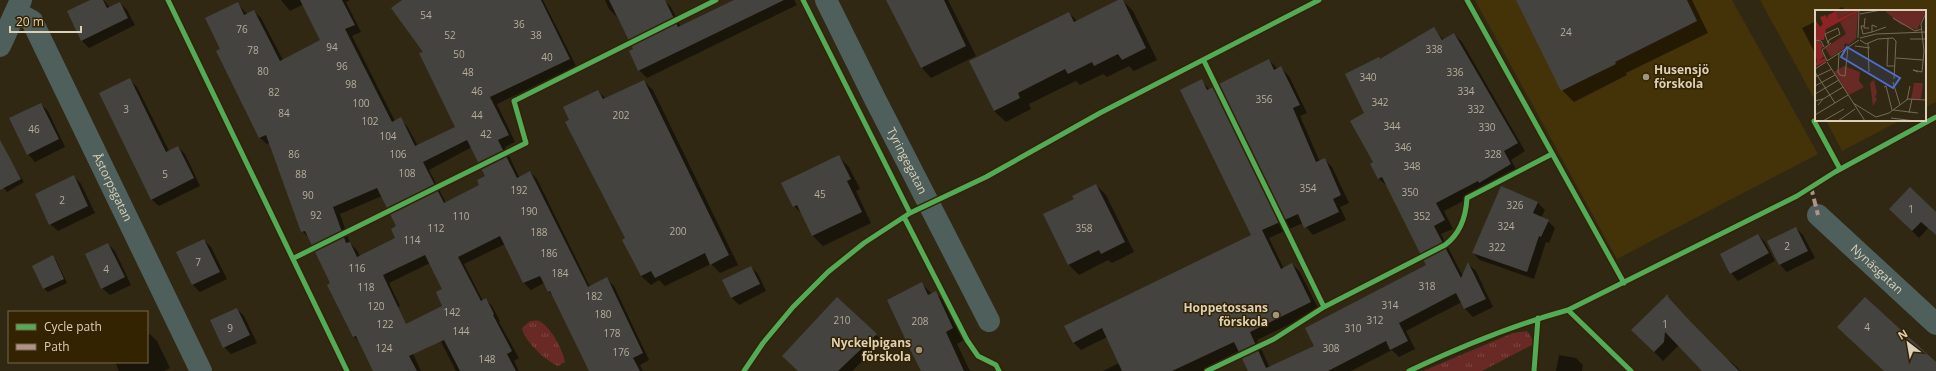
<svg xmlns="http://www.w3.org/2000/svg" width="1936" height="371" font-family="'Open Sans',sans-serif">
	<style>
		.built { fill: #443209 }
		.park { fill: url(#park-tufts) }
		.shadow { fill: #0007; fill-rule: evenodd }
		.building { fill: #454340; fill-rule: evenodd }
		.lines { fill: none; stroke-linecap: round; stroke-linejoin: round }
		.minor { stroke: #4f5f5c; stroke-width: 22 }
		.quiet { stroke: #af9288; stroke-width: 4; stroke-dasharray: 8 4; stroke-linecap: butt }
		.cycleway-casing { stroke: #332300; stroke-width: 8 }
		.cycleway { stroke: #51ab58; stroke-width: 5 }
		.poi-dot { fill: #a0957f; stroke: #332300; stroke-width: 1.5 }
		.labels { text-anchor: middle; stroke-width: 3; stroke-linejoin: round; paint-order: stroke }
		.number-label { font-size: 10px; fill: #b6ad9a }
		.poi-label { font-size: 12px; font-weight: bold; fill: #dcd0b8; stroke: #332300; text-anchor: end }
		.street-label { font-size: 12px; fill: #dcd0b8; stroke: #332300 }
		.inset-road { fill: none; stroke: #756b56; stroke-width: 1 }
		.view { fill: #4d6ed0; fill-opacity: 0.15; stroke: #4d6ed0; stroke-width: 2 }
		.inset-edge { fill: none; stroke: #dcd0b8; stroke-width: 2 }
	</style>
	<defs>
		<pattern id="park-tufts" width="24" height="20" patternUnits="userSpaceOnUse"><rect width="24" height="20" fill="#692924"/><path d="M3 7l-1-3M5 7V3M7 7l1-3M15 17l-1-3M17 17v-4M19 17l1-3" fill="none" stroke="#7e4742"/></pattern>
	</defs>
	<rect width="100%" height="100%" fill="#312814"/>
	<path class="built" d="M1475,0H1732L1818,154L1617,259Z
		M1760,0H1936V102L1925,107V11H1816V102Z
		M1826,120H1901L1842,151Z"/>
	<path class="park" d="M530,321C532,321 537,320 539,321C551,327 563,350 565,362L558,366C546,361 524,341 522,328Z
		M1527,331L1533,340L1532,345L1482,371H1423L1513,333Z"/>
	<path class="shadow" d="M92,0H104L110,8L120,3L127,10L135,25L89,48L82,41L68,12Z
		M281,0H350L346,2L361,32L352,36L395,121L400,119L407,126L418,146L457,128L401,0H543L576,66L497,104L515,142L505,147L519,177L530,172L537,179L590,287L607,279L614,286L649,360L640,365L643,371H591L555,298L549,292L544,283L531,290L524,283L505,244L464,264L483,301L486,299L492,306L500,321L499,322L519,358L514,361L519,371H456L427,315L444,306L443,290L430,263L389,283L400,306L393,310L421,371H374L361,343L354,337L329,285L331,284L309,238L302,231L270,143L267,144L260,138L217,52L222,49L237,3L247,14L254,11L261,18L283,60L322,41L304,4L290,11ZM472,147L486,176L481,186L446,203L429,170ZM382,196L398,227L397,238L360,256L357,250L350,243L340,214Z
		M605,0H664L671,7L681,27L735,0H794L797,5L647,78L639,70L634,50L617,17L609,9Z
		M887,0H948L976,56L931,78L922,68Z
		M1122,0L1133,11L1157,60L1134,71L1129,66L1107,77L1103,74L1080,85L1076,81L1029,104L1031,109L1006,122L994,111L970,62L1069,13L1077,21Z
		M1517,0H1692L1708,33L1626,73L1627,75L1574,102L1562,90Z
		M1842,7L1846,11H1835Z
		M1816,21V55L1802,28Z
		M1434,29L1444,40L1454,34L1462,42L1525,151L1511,160L1518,173L1488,190L1487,189L1444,211L1453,229L1441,234L1463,276L1468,264L1476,271L1493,307L1473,317L1465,309L1462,302L1406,331L1415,349L1399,357L1392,350L1351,371H1249L1239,351L1209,366L1212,371H1103L1119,363L1107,337L1081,350L1073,342L1252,235L1201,80L1210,90L1269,60L1277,68H1281L1289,76L1307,113L1300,116L1320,162L1324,159L1332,167L1349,203L1340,207L1346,220L1313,235L1303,223L1269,238L1284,269L1292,264L1300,272L1319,310L1257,340L1270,368L1315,346L1427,265L1387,186L1379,179L1371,164L1374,162L1365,113L1381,60Z
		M130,80L137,87L169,151L178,147L185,154L200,186L159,206L151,199Z
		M644,81L653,90L738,265L720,273L711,264L665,286L659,280L651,285L641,276L626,239L570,120L598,91L606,99Z
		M41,104L48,111L65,147L35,162L28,154Z
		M8,157L24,182L7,192L0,183V162Z
		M839,157L849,167L860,189L856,191L871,223L823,246L813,236L804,216L794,206Z
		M74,176L81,184L95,213L58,231L50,224Z
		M1096,185L1106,195L1134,252L1112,263L1108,260L1079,275L1069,265L1044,214L1075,199Z
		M1538,203L1545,210L1541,218L1548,221L1555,228L1549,243L1546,242L1534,279L1480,260L1473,253Z
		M1890,209L1936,213V235L1928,228L1919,238Z
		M1796,228L1803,235L1815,258L1787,272L1780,265L1768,242Z
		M1758,235L1765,242L1775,261L1738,281L1731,273Z
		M204,240L211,247L227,279L200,292L193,285L177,253Z
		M108,244L115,251L131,285L110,295L102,288Z
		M53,257L56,260L67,283L48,292L44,289Z
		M751,267L758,274L766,291L739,305L731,297Z
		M922,284L932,294L935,292L947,304L964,340L957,344L970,371H922Z
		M1666,297L1728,361L1729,360L1741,371H1703L1679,345L1663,361L1633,330Z
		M237,309L244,316L257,343L231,354L224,347Z
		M150,334L157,341L170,368L164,371H119L115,362H147V335Z
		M876,335L883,342L852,371H799Z
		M1559,355L1576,358L1583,365L1582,371H1584H1556Z"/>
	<path class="building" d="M90,0H103L107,8L120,2L128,18L81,41L67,11Z
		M300,0H342L355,25L345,29L392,122L401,117L415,146L455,127L419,53L423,52L391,8L402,0H541L570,59L490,97L509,135L498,140L517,178L530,171L588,287L607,277L643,353L633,358L640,371H589L550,291L548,292L540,276L523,283L500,236L458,257L481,301L486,298L494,314L493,315L512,351L507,354L516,371H460L444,340L409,356L417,371H373L356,336L353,337L327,285L330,283L305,231L301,232L266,135L259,138L216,51L220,49L205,18L238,2L244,15L254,10L280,61L320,40ZM467,140L485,176L477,180L479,185L444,203L423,162ZM377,188L396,226L391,229L395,238L357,257L350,242L346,243L333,207ZM425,255L442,289L436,292L442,306L406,324L383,275Z
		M609,0H665L678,27L734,0H784L638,71L629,51L633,49Z
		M886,0H944L966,46L921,68Z
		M1118,0H1123L1146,48L1122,60L1118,54L1094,66L1092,62L1068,74L1065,69L1018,93L1020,98L994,111L969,61L1069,12L1074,22Z
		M1516,0H1687L1697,21L1615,62L1616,64L1561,91Z
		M1434,27L1442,40L1454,33L1518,143L1504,151L1511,164L1479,183L1478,181L1436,203L1445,220L1434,226L1461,278L1468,262L1486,299L1464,309L1456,293L1399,323L1408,341L1390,350L1386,341L1328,371H1248L1234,342L1172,371H1122L1102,328L1073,343L1064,326L1251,235L1180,90L1202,79L1207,90L1269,59L1274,70L1281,66L1300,105L1293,108L1316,162L1325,158L1341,195L1333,199L1339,212L1304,228L1298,214L1262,230L1281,269L1292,263L1311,302L1250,332L1266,368L1314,346L1305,328L1426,265L1382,177L1378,179L1370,164L1373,162L1350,121L1364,113L1345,74L1379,57L1380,59Z
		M130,78L166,152L178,146L194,178L151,200L99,93Z
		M644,80L729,255L710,265L705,253L655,278L651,271L641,276L622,240L625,238L565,122L569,120L563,107L598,90L603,99Z
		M41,103L59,139L27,155L9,118Z
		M0,140L21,179L0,190Z
		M839,155L851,179L847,181L862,212L812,236L797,205L793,207L781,183Z
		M74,175L88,206L49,225L35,194Z
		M1096,184L1125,242L1101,254L1099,250L1068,265L1043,214L1074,199L1072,196Z
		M1501,186L1538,202L1533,213L1549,220L1541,237L1539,236L1527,272L1472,253Z
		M1910,187L1936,212V235L1921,222L1912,231L1889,209Z
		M1796,227L1808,251L1779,265L1767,241Z
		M1758,234L1769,253L1730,274L1720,254Z
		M204,239L220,272L192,285L176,252Z
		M108,243L125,277L101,289L85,254Z
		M53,255L64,279L43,289L32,266Z
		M751,266L760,284L731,298L722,280Z
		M922,282L928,295L936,291L953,328L946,332L964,371H921L910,349L887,300Z
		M1668,294V297L1688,319L1739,371H1702L1665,332L1664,342L1654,352L1631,330Z
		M837,297L877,334L838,371H798L782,356Z
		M1865,297L1936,362V371H1884L1837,327Z
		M237,308L250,335L223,348L210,320Z"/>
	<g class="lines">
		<g class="minor">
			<path id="s1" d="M826,0L875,99L989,321"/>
			<path id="s2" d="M16,12L32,21L201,371"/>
			<path d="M0,46L21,0"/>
			<path id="s3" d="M1818,215L1936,324"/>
		</g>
		<path class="quiet" d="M1811,187L1818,215"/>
		<g class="cycleway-casing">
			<path id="cycleway" d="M168,0L347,371
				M803,0L910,213
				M1467,0L1624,283
				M1204,61L1324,307
				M1814,121L1840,169
				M904,217L967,340L978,356L996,365L999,371
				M294,258L526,143L514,101L716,0
				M1568,310L1631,371
				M744,371L763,343L793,307L828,272L864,243L910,213L986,177L1100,113L1319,0
				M1207,371L1274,339L1324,307L1445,245C1460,234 1466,216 1467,198L1552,154
				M1409,371C1460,347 1513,325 1568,310L1797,196L1835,172L1936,117
				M1534,371L1538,318"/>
		</g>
		<use href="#cycleway" class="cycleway"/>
	</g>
	<g class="poi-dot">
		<circle cx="1646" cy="77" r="4"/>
		<circle cx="1276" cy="315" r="4"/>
		<circle cx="919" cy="350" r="4"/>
	</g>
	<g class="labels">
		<g class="number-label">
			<text x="426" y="19">54</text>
			<text x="519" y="28">36</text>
			<text x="242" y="33">76</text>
			<text x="1566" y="36">24</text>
			<text x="450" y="39">52</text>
			<text x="536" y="39">38</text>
			<text x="332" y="51">94</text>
			<text x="1434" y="53">338</text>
			<text x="253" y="54">78</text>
			<text x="459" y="58">50</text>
			<text x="547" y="61">40</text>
			<text x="342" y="70">96</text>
			<text x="263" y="75">80</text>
			<text x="468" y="76">48</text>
			<text x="1455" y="76">336</text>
			<text x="1368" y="81">340</text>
			<text x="351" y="88">98</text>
			<text x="477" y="95">46</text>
			<text x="1466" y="95">334</text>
			<text x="274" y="96">82</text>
			<text x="1264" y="103">356</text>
			<text x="1380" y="106">342</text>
			<text x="361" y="107">100</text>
			<text x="126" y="113">3</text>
			<text x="1476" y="113">332</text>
			<text x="284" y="117">84</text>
			<text x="477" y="119">44</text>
			<text x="621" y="119">202</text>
			<text x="370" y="125">102</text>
			<text x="1392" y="130">344</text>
			<text x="1487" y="131">330</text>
			<text x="34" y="133">46</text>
			<text x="486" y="138">42</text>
			<text x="388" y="140">104</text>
			<text x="1403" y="151">346</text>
			<text x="294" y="158">86</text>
			<text x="398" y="158">106</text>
			<text x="1493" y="158">328</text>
			<text x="1412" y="170">348</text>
			<text x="407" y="177">108</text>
			<text x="165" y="178">5</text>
			<text x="301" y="178">88</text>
			<text x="1308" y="192">354</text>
			<text x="519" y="194">192</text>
			<text x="1410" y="196">350</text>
			<text x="820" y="198">45</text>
			<text x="308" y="199">90</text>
			<text x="62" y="204">2</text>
			<text x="1515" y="209">326</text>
			<text x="1911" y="213">1</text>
			<text x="529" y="215">190</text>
			<text x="316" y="219">92</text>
			<text x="461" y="220">110</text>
			<text x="1422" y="220">352</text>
			<text x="1506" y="230">324</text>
			<text x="436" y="232">112</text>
			<text x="1084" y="232">358</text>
			<text x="678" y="235">200</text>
			<text x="539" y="236">188</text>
			<text x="412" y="244">114</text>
			<text x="1787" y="250">2</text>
			<text x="1497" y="251">322</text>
			<text x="549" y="257">186</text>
			<text x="198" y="266">7</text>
			<text x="357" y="272">116</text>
			<text x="106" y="273">4</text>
			<text x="560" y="277">184</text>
			<text x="1427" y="290">318</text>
			<text x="366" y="291">118</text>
			<text x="594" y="300">182</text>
			<text x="1390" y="309">314</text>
			<text x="376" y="310">120</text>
			<text x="452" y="316">142</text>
			<text x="603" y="318">180</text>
			<text x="842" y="324">210</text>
			<text x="1375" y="324">312</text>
			<text x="920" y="325">208</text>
			<text x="385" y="328">122</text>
			<text x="1665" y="328">1</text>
			<text x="1867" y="331">4</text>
			<text x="230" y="332">9</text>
			<text x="1353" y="332">310</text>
			<text x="461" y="335">144</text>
			<text x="612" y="337">178</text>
			<text x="384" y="352">124</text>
			<text x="1331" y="352">308</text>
			<text x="621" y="356">176</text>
			<text x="487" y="363">148</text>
		</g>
		<g class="poi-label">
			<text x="1654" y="74" text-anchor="start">Husensjö<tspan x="1654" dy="14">förskola</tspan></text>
			<text x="1268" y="312">Hoppetossans<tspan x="1268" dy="14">förskola</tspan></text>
			<text x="911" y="347">Nyckelpigans<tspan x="911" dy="14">förskola</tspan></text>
		</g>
		<g class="street-label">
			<text dy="4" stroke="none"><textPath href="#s1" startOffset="180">Tyringegatan</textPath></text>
			<text dy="4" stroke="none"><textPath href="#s2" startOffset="203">Åstorpsgatan</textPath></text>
			<text dy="4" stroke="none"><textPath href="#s3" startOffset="80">Nynäsgatan</textPath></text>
		</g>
	</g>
	<g transform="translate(1815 10)">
		<rect width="111" height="111" fill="#312814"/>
		<path d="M20,0H41L23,9Z" fill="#692924"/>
		<path d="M42,0L43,2L11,19L9,30H3L8,36L6,40L9,46L4,51L10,48L11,51L0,57L2,50L0,46V9L5,17L8,14L5,7L11,5L12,9L13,5L21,1L23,9Z" fill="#8d2324"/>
		<path d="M29,56L45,62L44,71L49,77L34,85L19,62ZM59,70L62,83L60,87L62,89L58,96L55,73L59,70H60L68,71ZM99,73H108L106,89H96Z" fill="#692924"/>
		<path d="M69,0H111V1L102,20L85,14ZM43,2L41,29L33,35L31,33L29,35L30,38L16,47L10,38L31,24L25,12Z" fill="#692924"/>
		<path class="inset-road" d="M45,4L66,0M50,8L49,18H54M78,8L100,21L107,19M49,16H46L48,24L57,22V15L62,17M57,22L71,17M43,28L44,0M45,28L61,24L111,22M73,28L72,56H80M78,28L81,31L79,69M95,29H111M0,30L6,31L9,37M45,30L51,34L63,29L78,28M13,33L10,24L23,18L25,24L14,30L13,34M53,33L54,62M40,36L55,38M24,43L23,62L25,65L30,66L33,37M81,48L108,50M12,51L44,30M12,51L7,40L16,33M12,52L50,111M0,59L11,52M0,62L20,93M103,62L98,60L107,62L109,41L106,14L111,3M0,67L17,59M78,72L85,95M0,76L20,65M69,77L71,76L77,100M0,84L24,70M8,89L28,77M92,90L95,76M0,91L8,89L3,95M38,93L61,107M78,100L103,103M94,103L97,89M0,105L33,85M61,107L74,103L93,89L111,90M76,108L100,111M8,111L29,99M23,111L40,99"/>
		<path class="view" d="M32,37L85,68L78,78L26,47Z"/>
		<rect width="111" height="111" class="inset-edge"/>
	</g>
	<rect x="8" y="311" width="140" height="52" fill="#332300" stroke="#77684a"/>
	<rect x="16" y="324" width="20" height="6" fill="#51ab58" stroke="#77684a"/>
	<text x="44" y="331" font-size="12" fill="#dcd0b8">Cycle path</text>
	<rect x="16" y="344" width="20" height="6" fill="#af9288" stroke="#77684a"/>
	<text x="44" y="351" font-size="12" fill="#dcd0b8">Path</text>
	<g transform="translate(1908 343) rotate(329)" stroke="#332300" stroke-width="3" paint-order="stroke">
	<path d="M0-3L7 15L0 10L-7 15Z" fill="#dcd0b8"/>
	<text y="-6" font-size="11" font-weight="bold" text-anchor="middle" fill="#dcd0b8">N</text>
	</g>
	<path d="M10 26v6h71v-6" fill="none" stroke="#dcd0b8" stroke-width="2"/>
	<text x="16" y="26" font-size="12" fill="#dcd0b8" stroke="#332300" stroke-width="3" paint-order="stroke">20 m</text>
</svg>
